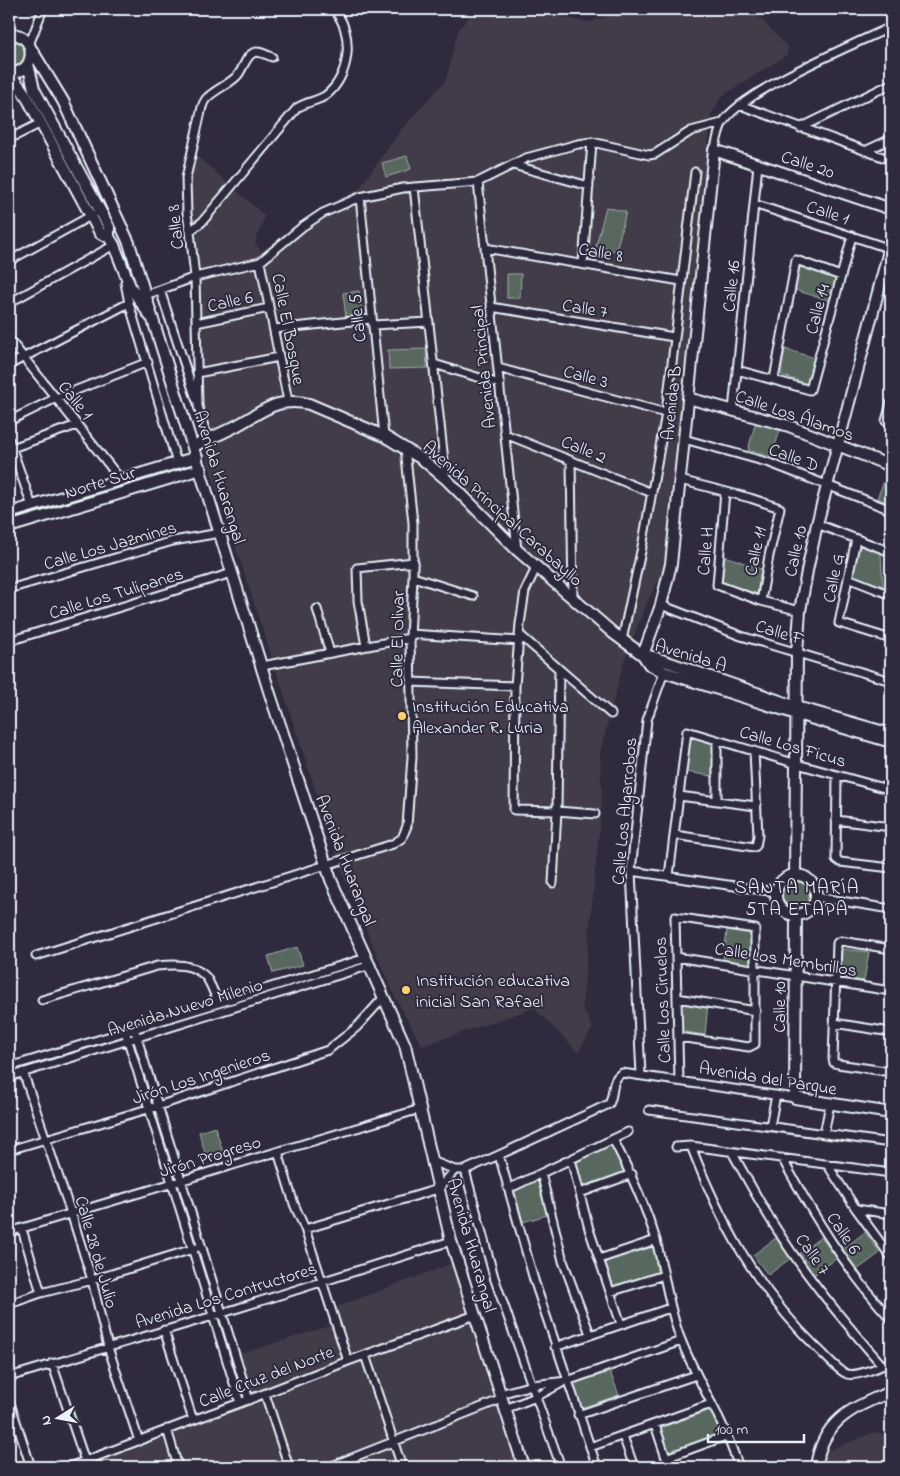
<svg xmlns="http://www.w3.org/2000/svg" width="900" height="1476" font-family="'Indie Flower',sans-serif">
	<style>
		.built { fill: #433b48 }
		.green { fill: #59675e; stroke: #a0acab }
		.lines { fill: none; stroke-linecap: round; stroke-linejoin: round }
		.street-casing { stroke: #e8f1f8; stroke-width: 11 }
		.secondary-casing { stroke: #e8f1f8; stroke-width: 14 }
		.street { stroke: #2f2a3d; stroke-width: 7 }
		.secondary { stroke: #2f2a3d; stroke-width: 10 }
		.poi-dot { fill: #ffd166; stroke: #2f2a3d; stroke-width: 2 }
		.labels { text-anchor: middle; stroke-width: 4; stroke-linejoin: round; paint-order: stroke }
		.street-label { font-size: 18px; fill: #e8f1f8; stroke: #2f2a3d }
		.poi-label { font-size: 18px; fill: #e8f1f8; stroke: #2f2a3d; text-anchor: start }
		.neighbourhood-label { font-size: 19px; letter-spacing: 1px; fill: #e8f1f8; stroke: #2f2a3d }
	</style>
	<rect width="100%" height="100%" fill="#2f2a3d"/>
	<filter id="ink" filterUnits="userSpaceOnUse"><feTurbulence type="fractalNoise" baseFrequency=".02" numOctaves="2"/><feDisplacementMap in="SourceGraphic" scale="10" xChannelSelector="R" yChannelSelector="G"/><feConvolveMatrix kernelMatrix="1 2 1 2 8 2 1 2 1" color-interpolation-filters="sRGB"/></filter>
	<g filter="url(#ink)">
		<path class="built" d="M476,9H521L588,22L633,9H751L788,47L787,55L721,97L711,115L687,336L675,488L663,573L649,598L624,661L600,752L602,802L582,1007L593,1028L578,1052L534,1008L422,1046L395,997L346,883L209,466L191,400L187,147L265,216L255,242L261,252L314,212L359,189L401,130L446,80L458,30Z
			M461,1260L528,1467H81L253,1401L241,1354L338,1323L334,1308Z
			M875,1432L891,1437V1467H823L825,1452Z"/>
		<path class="green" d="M9,40L18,41C29,52 24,67 9,67Z
			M407,156L411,169L386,177L382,163Z
			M606,207L626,212L616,251L596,246Z
			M800,266L836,278L830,301L795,290Z
			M507,274H521L520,298H507Z
			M359,291L362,316L346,318L343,293Z
			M426,349L427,368L389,369L388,350Z
			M785,349L815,358L808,384L781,375Z
			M756,421L781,428L771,457L748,450Z
			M889,470L891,471V504L877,498Z
			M860,546L881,553L883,586L853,575Z
			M725,556L761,569L757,594L722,582Z
			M690,736L713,744L712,776L686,772Z
			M780 895a16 16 0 1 1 32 0a16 16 0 1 1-32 0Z
			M727,930L751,934L750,965L723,961Z
			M297,947L303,965L273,973L268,956Z
			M842,949L869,952L864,981L841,977Z
			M678,999L708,1004L705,1035L681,1031Z
			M215,1127L224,1155L207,1160L199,1132Z
			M611,1145L626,1172L582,1186L575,1163Z
			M537,1178L547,1215L523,1222L514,1190Z
			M865,1232L880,1253L857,1270L842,1250Z
			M821,1237L837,1258L814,1275L799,1254Z
			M776,1238L791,1258L768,1275L753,1255Z
			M654,1247L657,1272L614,1288L605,1261Z
			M610,1372L619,1395L581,1408L573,1383Z
			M711,1410L721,1434L668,1454L660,1428Z"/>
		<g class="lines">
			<g class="street-casing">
				<path id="street" d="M29,45L43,9
					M740,105L891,160
					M800,128L891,84
					M9,139L41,123
					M714,150C717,142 718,132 722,124C739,92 855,44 891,27
					M865,151L891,139
					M513,165L589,186
					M478,182L517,550
					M414,187L446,479
					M360,197L384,436
					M754,204L891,249
					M190,231L202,222L297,108C306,102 317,101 325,96C351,77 355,31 333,9
					M485,248L681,281
					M9,261L94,214
					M260,262L288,401
					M583,264L592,142
					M125,283L129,303L177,463
					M160,290L196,399
					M146,295L195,277L260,262L302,227L323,213L360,197L403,188L478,182L526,158L578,144L592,142L649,155L655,154L691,131L722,123
					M9,303L114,245
					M491,307L674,337
					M196,323L269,308
					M373,325L429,322
					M274,329L372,319
					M9,339L121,480
					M434,364L500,384
					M9,365L129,303
					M498,368L666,413
					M737,370L810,390L852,236
					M197,373L279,357
					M774,379L796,260L841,276
					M891,403L886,421L891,423
					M733,410L758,165
					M9,421L56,398L148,362
					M505,434L652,493
					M684,439L770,463L891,510
					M9,440L32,506
					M208,440L198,406L195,277L190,231L187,214L186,178L202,107C203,104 205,99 208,97C216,89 228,85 237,76C243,70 245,57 253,53C259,50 266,55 272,57
					M9,449L77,425
					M571,461L573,598
					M680,480L750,498L780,508L769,556L761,601
					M725,492L717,585L761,601L800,611
					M817,524L891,552
					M856,539L839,623L891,639
					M537,566L525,591L520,624L515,686L514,810L557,811L595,814
					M413,577L473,596
					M848,578L891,595
					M9,589L173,541L220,533
					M661,605L741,636L891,681
					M317,609L330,653
					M410,634L520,641
					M520,635L611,714
					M622,640L643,542L666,413L695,172
					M9,641L232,573
					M366,646L358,601L357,568L414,562
					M262,666L410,638
					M410,682L515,686
					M837,775L836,859L840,862L891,868
					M679,796L756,806
					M717,801V740
					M836,820L891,827
					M675,835L754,847L756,846L758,836L754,751
					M631,871L776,892
					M669,876L687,731L797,764L891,790
					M553,883L557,811L559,669
					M816,897L891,909
					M891,949L841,941L837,943L833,1059L834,1063L838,1064L891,1072
					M36,956L393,844L402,838L407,826L412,757L410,638L413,577V523L405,448
					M676,957L891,991
					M677,998L756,1011
					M42,1000L157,966C174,964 193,963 206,977C211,984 215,995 218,1003
					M834,1023L891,1032
					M134,1028L249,1400
					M125,1031L240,1403
					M678,1037L749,1047L755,1044V929L675,917L679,1081
					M9,1067L366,958
					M23,1072L71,1213L92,1280L108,1347L139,1441
					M641,1075L631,871L647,720L664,672
					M9,1077L371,965
					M649,1110L891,1143
					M770,1126L776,1095
					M824,1134L830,1104
					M613,1139C630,1172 645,1204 656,1240C664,1271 668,1302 678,1332C689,1363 705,1390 719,1418C727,1434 733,1451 739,1467
					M691,1146C721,1224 758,1291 818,1349C826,1356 837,1370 847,1374C858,1377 881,1366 891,1362
					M676,1147L691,1146L891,1173
					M9,1150L158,1106L328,1050L357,1027L384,997
					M278,1152L294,1204L305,1229L348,1361
					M732,1152C753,1190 774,1228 800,1264C825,1299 853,1332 882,1365
					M499,1155L534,1280L597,1467
					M782,1158C813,1215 847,1271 891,1319
					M571,1159L589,1229L621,1324
					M827,1164L856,1209L891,1257
					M455,1170H465L499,1155L609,1104C615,1093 610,1080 622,1073L795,1098
					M465,1170L494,1277L536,1397L505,1409
					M541,1173L563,1261L590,1334
					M508,1189L628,1132
					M580,1193L632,1174
					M856,1209L891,1214
					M22,1229L41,1293
					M305,1229L438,1189L455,1170L432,1161
					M9,1232L420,1109
					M599,1259L656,1240
					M610,1292L664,1275
					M9,1304L41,1293L92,1280L196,1248
					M164,1330L193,1420
					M555,1347L670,1308
					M365,1355L402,1467
					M52,1363L85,1461
					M9,1377L213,1316L451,1241
					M265,1394L289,1467
					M500,1394L532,1385L567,1381L681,1341
					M9,1400L31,1467
					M578,1415L696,1375
					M655,1425L669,1467
					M167,1429L178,1467
					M623,1436L634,1467
					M590,1447L711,1404
					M666,1458L726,1436
					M69,1467L193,1420L240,1403L348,1361L475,1315
					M329,1467L502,1399
					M561,1467L536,1397L562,1383"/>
			</g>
			<g class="secondary-casing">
				<path id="secondary" d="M9,34C38,33 38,74 9,73
					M30,47L63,101L129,243L269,691L331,880L405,1045L451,1241L524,1467
					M28,64L34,89L109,227V237L114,245L130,286L150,316
					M9,74L17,83L25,94L100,233L109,237
					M688,398L789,426L891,466
					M194,446C208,439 223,433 236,426C262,412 278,396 309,404L384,436L422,459L447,480L517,550L613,633L643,655L649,664L664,672L797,714L891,742
					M9,513L197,457
					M9,527L201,469
					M643,655L661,605L671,564L714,150L891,209
					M643,655L653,657L797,707L891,734
					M776 895a20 20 0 1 1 40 0a20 20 0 1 1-40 0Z
					M795,875L797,653L800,611L807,571L817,524L891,243
					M796,915L795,1098L891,1113
					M816,1467C822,1422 851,1407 891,1392"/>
			</g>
			<use href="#street" class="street"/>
			<use href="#secondary" class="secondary"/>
		</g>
	</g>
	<g class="poi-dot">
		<circle cx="402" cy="716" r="5"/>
		<circle cx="406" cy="990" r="5"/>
	</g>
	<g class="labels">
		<g class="street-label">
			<text transform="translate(808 164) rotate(18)" y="6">Calle 20</text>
			<text transform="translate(828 212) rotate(18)" y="6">Calle 1</text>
			<text transform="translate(175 227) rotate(-96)" y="6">Calle 8</text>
			<text transform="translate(601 252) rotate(10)" y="6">Calle 8</text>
			<text transform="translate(731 286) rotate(-84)" y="6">Calle 16</text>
			<text transform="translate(230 301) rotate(-12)" y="6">Calle 6</text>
			<text transform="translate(585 308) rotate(9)" y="6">Calle 7</text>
			<text transform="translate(817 309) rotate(-75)" y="6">Calle 14</text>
			<text transform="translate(357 318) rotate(-96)" y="6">Calle 5</text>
			<text transform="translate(289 329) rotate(79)" y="6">Calle El Bosque</text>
			<text transform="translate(483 367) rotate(-96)" y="6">Avenida Principal</text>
			<text transform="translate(586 376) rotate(15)" y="6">Calle 3</text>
			<text transform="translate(76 400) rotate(51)" y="6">Calle 1</text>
			<text transform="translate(671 403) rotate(-84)" y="6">Avenida B</text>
			<text transform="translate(795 415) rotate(19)" y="6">Calle Los Álamos</text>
			<text transform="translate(584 449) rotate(22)" y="6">Calle 2</text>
			<text transform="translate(794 457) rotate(20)" y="6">Calle D</text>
			<text transform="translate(220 477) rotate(73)" y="6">Avenida Huarangal</text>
			<text transform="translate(100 482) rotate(-17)" y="6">Norte Sur</text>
			<text transform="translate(503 513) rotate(42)" y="6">Avenida Principal Carabayllo</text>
			<text transform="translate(110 545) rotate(-16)" y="6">Calle Los Jazmines</text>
			<text transform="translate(705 551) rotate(-85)" y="6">Calle H</text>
			<text transform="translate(755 551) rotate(-78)" y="6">Calle 11</text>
			<text transform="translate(795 551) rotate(-78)" y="6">Calle 10</text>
			<text transform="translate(833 578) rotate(-79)" y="6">Calle G</text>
			<text transform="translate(116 593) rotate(-17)" y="6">Calle Los Tulipanes</text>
			<text transform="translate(780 632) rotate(17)" y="6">Calle F</text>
			<text transform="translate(397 639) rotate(-89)" y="6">Calle El Olivar</text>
			<text transform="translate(691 655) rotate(17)" y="6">Avenida A</text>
			<text transform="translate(793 746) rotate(16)" y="6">Calle Los Ficus</text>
			<text transform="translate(624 811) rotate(-85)" y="6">Calle Los Algarrobos</text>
			<text transform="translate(346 860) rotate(69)" y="6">Avenida Huarangal</text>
			<text transform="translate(786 959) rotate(9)" y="6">Calle Los Membrillos</text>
			<text transform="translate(662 1000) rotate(-92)" y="6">Calle Los Ciruelos</text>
			<text transform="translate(185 1007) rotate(-17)" y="6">Avenida Nuevo Milenio</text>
			<text transform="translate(779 1007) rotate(-90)" y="6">Calle 10</text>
			<text transform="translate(201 1076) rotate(-18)" y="6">Jirón Los Ingenieros</text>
			<text transform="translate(768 1078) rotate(9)" y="6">Avenida del Parque</text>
			<text transform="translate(210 1156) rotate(-17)" y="6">Jirón Progreso</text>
			<text transform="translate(844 1233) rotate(56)" y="6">Calle 6</text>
			<text transform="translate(472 1245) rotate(74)" y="6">Avenida Huarangal</text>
			<text transform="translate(97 1252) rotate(74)" y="6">Calle 28 de Julio</text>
			<text transform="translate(813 1254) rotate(55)" y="6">Calle 7</text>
			<text transform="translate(226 1295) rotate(-17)" y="6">Avenida Los Contructores</text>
			<text transform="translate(266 1376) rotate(-21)" y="6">Calle Cruz del Norte</text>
		</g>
		<g class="poi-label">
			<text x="412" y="712">Institución Educativa<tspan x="412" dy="21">Alexander R. Luria</tspan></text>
			<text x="416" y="986">Institución educativa<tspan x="416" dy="21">inicial San Rafael</tspan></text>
		</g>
		<g class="neighbourhood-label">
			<text x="797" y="893">SANTA MARÍA<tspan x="797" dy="22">5TA ETAPA</tspan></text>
		</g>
	</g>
	<rect width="900" height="1476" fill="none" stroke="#2f2a3d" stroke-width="30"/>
	<rect x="15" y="15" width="870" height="1446" fill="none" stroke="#e8f1f8" stroke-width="2" filter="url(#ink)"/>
	<g transform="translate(58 1418) rotate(259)" stroke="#2f2a3d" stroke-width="4" paint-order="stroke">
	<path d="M0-4L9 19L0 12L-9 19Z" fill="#e8f1f8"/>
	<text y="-8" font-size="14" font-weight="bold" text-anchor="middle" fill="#e8f1f8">N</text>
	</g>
	<path d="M708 1434v8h96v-8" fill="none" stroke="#e8f1f8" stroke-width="2.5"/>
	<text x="715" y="1434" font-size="15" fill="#e8f1f8" stroke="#2f2a3d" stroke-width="4" paint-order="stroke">100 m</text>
</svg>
